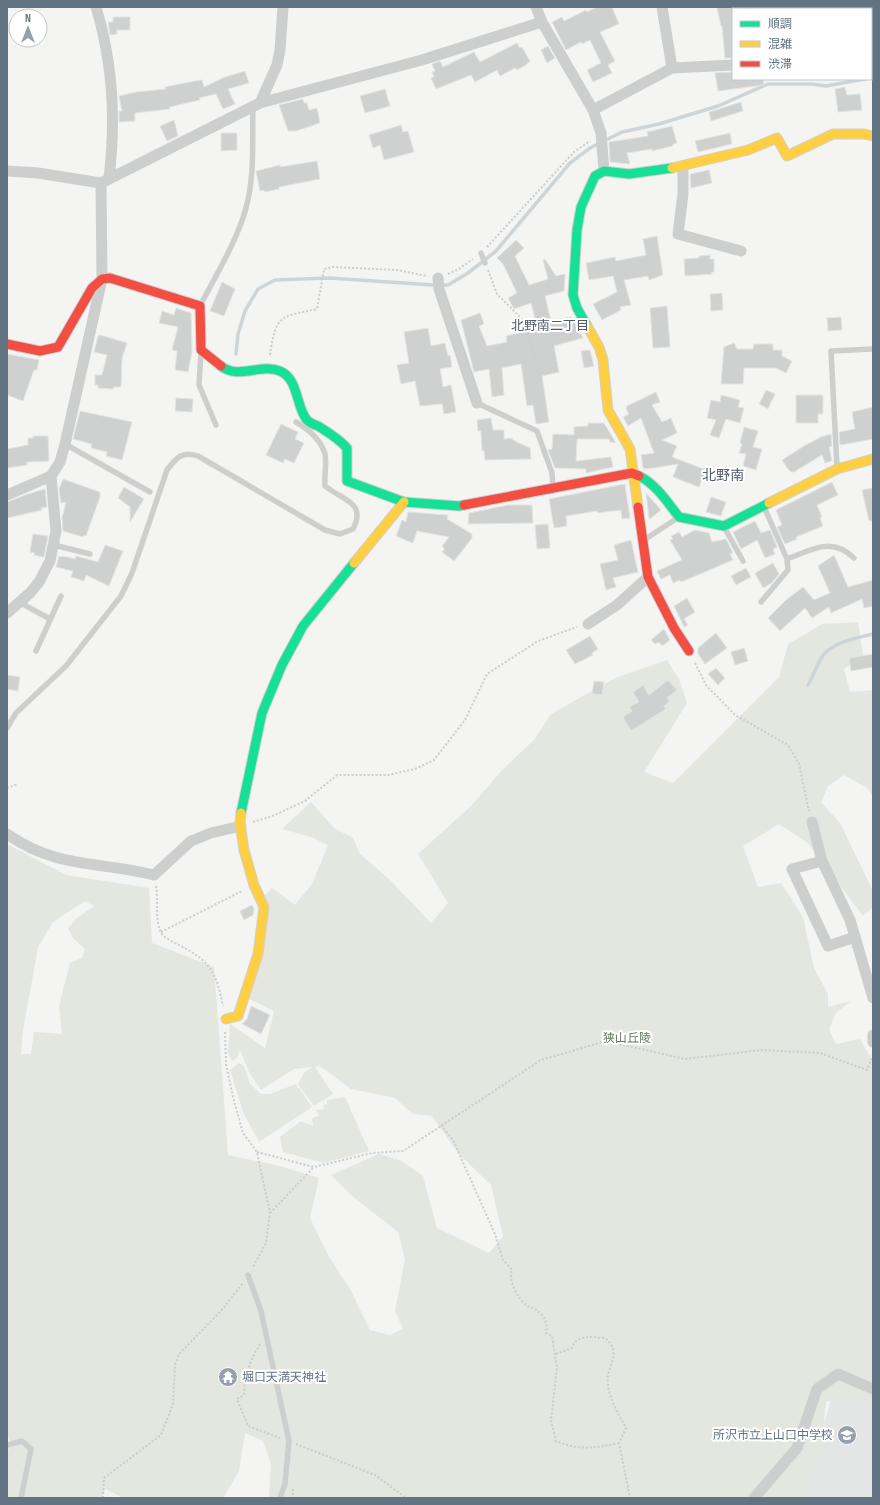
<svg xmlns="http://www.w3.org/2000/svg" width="880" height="1505" font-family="'Sofia Sans Condensed','Noto Sans JP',sans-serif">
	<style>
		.built { fill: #e4e6e5 }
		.green { fill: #e3e7e0; fill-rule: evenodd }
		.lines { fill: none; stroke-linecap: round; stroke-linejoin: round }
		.stream { stroke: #ced5d8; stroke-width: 3.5 }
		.building { fill: #cfd0d0; stroke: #e4e4e2 }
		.fast-casing { stroke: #cfd1d2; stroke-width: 11 }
		.slow-casing { stroke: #cfd1d2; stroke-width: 11 }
		.jam-casing { stroke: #cfd1d2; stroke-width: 11 }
		.path { stroke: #cbcccc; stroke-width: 2; stroke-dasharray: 2 2; stroke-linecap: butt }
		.lane { stroke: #cdcfcf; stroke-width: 5.5 }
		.street { stroke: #cdcfcf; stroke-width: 11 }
		.fast { stroke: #16e098; stroke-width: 9 }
		.slow { stroke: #ffcf43; stroke-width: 9 }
		.jam { stroke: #f24e42; stroke-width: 9 }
		.labels { text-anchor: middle; stroke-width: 4; stroke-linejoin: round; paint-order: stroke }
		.park-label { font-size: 12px; fill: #657b62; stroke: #fff }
		.poi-label { font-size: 12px; fill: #627384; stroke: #fff; text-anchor: start }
		.neighbourhood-label { font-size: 13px; fill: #515c69; stroke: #fff }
		.quarter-label { font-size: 14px; fill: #515c69; stroke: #fff }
	</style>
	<rect width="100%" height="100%" fill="#f4f4f2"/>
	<path class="built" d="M837,1380L873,1392V1498H793L808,1478Z"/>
	<path class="green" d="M858,622L863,655L844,669L850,692L873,690V796L867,788L844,775L828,786L821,802L840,823L873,891V907L863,916L808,843L779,824L743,846L758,887L781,883L803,917L814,968L828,994V1007L851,1001L836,1013L829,1029L836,1044L860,1039L873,1061V1401L852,1394L826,1402C824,1429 818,1477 800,1498H269L271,1464L263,1441L245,1433L239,1471L223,1498H124L105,1489L102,1498H7V1452L11,1444L7,1435V844L66,875L149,888L152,943L214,967L228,1155L280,1166L319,1178L310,1218L328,1255L350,1289L370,1330L390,1335L403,1329L395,1311L405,1259L398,1232L352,1196L331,1175L379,1154L402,1161L423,1176L437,1228L489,1253L503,1236L491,1185L458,1153L432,1116L413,1114L395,1098L351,1089L320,1066L315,1067L333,1094L314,1106L298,1084L304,1073L312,1067L294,1069L261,1090L249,1072L240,1050L237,1058L232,1061L228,1053L230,1024L265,1048L274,1011L247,998L263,897L272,888L295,905L312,884L328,845L311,837L282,829L311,802L334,828L353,838L360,854L389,879L431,923L448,903L418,854L471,806L504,768L535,739L551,714L615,678L667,660L679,679L687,703L644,772L673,783L779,677L788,644L822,624ZM85,901L94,906L77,918L68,928L73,938L85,949L82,958L70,963L59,1006L62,1034L34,1032L31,1054H21L23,1031L38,947L53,922Z
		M239,1063L244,1066L250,1084L261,1094H270L296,1084L312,1107L259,1142L243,1112L230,1070Z
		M345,1097L369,1151L324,1163L283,1152L280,1137L301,1121L313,1126L312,1118L319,1116L316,1110L324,1109L323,1105L327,1104V1100Z"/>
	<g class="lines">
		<path class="stream" d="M871,77L873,76
			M236,354L238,334L245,311L258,289L275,280L329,278L433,285H448L468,273L496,251L570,163L590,148L622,132L659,124L718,106L768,84H811L826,86L865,79
			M808,685C813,676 817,665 822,657C832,642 857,638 873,634"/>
	</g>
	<path class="building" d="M597,7H612L619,24L600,32L615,61L608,65L612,73L593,82L587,70L601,63L590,40L582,44L581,42L566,50L552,22L562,17L564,21L586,10L587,12Z
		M723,7H733V58H725L722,26H721L717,8Z
		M113,17H130V30H117V34L110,35L108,22H113Z
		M517,43L520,48L522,47L530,61L526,65L517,70L515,68L500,76L497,70L475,82L471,75L436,89L431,78L434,77L432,72L435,71L432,64L440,61L443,67L474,52L480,62Z
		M548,46L555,58L547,63L541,50Z
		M245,71L249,83L228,89L235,104L223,109L216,94L199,98L200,100L169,107L170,109L135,113V121L119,122V111H122L119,96L136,92L166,89L165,87L200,80H202L204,87L225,77Z
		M733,72V79H763L764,85L718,91L715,73Z
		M845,87L847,95L860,94L862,110L838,112L835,89Z
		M385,89L390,106L365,113L360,96Z
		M303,99L304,103H307L309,110L317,108L320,123L296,131H288L279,105Z
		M741,102L743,111L711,121L709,112Z
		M174,120L178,136L167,141L160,126Z
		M401,125L403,132L408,131L414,152L384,160L380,145L373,148L369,135Z
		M672,126L677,143L672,145L673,146L652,151V149L627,153L630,164L610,162L609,142L648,136L647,132Z
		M221,133H237V150L221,151Z
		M730,133L732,144L698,152L695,141Z
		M317,161L320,179L279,187V189L265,192L264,190L260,191L256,171L280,165V167Z
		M709,170L712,183L691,188L690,174Z
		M657,236L663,275L649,280L648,276L624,280L631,305L620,307L621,310L602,320L593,304L617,292L613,276L589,280L586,263L615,257L616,261L646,255L643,239Z
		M516,240L524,248L515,256L529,285L548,279L543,260L545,259L556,276L565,274L564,291L545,296L551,321L571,317L583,338L554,346L559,372L542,376L549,422L536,424L533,405L527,406L521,364L502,368L504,395L492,397L489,369L474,372L461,320L480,313L484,324L479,326L487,346L507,342L506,336L538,329L531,303L514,309L508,298L517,293L503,264L497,258Z
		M710,255V259H714V272H711L712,274L685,276L684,259L699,258V256Z
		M222,282L235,289L224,316L210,311Z
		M722,293L723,310L711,311L710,294Z
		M667,306L670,347L653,348L650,308Z
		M176,308L191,313L192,352L188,372L175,370L177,351L172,350L178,327L159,323L162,311L174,315Z
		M841,317L842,330L828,331L827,318Z
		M428,328L431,346L445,343L448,356L450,355L452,367L440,369L443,387L451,385L456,412L444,414L442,404L420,406L415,381L401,384L397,365L409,363L404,332Z
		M100,335L127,343L122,358L121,387H114L113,389L98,388V385H95V375H102L107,355L94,352L98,336Z
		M734,343L737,349H753L754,344H773V350H782V356L792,361L786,373L776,368H744L743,384H721L724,347Z
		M590,350L594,366L584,368L581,351Z
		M7,354L39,360L37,370H34L23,401L7,395Z
		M766,390L775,394L768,409L759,404Z
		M656,392L660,402L652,405L662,422L671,418L677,433L662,440L677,446L672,457L706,470L699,487L673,477L678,464L647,469L643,468L641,455L654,453L641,418L628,426L623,417L629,414L626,409L627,406Z
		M721,395L740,400L738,407L744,408L740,423L726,419L719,438L710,435L716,420L707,418L711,400L720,402Z
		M796,395H823V414H818V423H796Z
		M176,398L193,399L192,412L175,411Z
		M873,407V439L840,445L839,432L855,429L852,412Z
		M80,411L132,422L122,460L106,456L107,452L91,448L92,444L73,439Z
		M491,418L493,430H504V439L513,438V440L530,448L531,459L485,460L484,451H482L481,431H478L477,420Z
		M588,423H604L616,443L610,442L609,439H577L576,461L611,457L613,467L586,473V469L555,468L548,450L552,449L553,434L574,435V427L588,426Z
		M281,424L298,432L295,439L304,443L294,463L285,459L283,463L266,455Z
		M744,427L758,431L753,447L762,449L756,470L743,466L746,454L739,453L742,444L740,443Z
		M831,434L832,446L829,447L832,461L825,463L822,455L794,472H791L788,469L782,460L804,446L821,437Z
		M33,436H48L49,461L27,462V465L7,468V449L28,445V438H33Z
		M63,479L100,492V497L86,536L84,535L83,537L63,531L62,518L66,502L61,503L59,489Z
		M832,482L838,495L817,505L822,517L820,518L823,526L796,537L797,539L785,544L777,527L782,525L776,510Z
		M625,484L630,518L622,519L621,510L598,513L597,511L566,516L567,526L554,528L549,499Z
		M124,487L144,499L130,522V507L118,498Z
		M873,488V521H869L862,490Z
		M45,489L47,507L41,508L42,510L7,518V502L28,494Z
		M646,493L661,510L650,519L649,518Z
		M711,497L726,502L721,516L706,512Z
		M508,505H532L533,523L468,524L469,513Z
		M408,512L448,515L447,519L472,534V538L454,561L442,552L445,549L442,546L449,537L417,531L413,543L396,536L402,520L406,522Z
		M755,521L761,533L770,530L777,547L773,549L775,554L765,558L757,540L741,549L733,532Z
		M548,524L550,548L537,549L535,525Z
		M695,530L709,533L712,542L726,539L733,553L730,554L733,560L681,582L680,580L673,583L670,575L661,579L657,571L682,560L670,540L673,539L671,536L679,532L682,537Z
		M33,534L48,536L44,557L34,555L35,553L30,552Z
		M631,540L638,572L613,578L616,587L606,590L600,564L618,560L614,545Z
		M105,545L123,551L109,586L86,575L84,581L71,577L73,571L56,567L59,556L63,557V556L75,559L76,556L98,562Z
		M834,555L848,587L873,580V606L864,608L862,599L831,613L829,607L812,618L805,608L780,631L768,618L786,600L803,587L814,600L830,593L818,566Z
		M773,563L779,574L772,583L763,588L755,573Z
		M746,568L751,577L736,585L731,576Z
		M687,598L695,612L684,619L688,625L684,627L674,606Z
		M664,629L670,640L662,646L659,642L655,644L651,640Z
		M716,633L727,648L705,664L698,654V648Z
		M590,636L598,649L592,653L593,655L575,664L566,650Z
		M744,648L748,661L735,665L731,652Z
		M873,654V667L851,671L849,658Z
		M716,668L725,678L718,685L708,674Z
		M7,675L20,677L18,691L7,689Z
		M668,680L677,690L667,698L670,701L664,706L666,709L631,731L623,717L632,711L629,707L639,702L633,692L643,685L649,695Z
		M594,681L604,682L602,695L592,694Z
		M252,905L254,909L253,915L244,920L240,911Z
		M251,1006L270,1015L261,1034L242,1024L247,1019Z"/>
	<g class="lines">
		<g class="fast-casing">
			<path id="fast" d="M587,326L577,308L573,295L577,230L581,207L595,176L604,171L629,174L672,168
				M221,366C238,380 261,363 280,371C299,379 296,408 307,420C310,423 315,425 318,426C329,433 338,438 347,448V481L404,502L459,506L464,505
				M639,476C656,484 668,503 679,517L724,526L769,503
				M241,813L262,713L282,665L303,626L354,563"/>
		</g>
		<g class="slow-casing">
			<path id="slow" d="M672,168L748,150L777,138L787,156L833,134H864L873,136
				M587,326L599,347L603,360L608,410L630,449L638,507
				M769,503L837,469L873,459
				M354,563L404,502
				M226,1019L238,1016L258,954L264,907L254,885L244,850L240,823L241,813"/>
		</g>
		<g class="jam-casing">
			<path id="jam" d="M7,344L40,351L58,347L92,288L102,279L110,278L200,306L201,350L221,366
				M464,505L632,473L639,476
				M638,507L648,577L674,628L689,651"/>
		</g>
		<path class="path" d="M487,247L574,152L590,141
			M488,270L497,294L521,318L529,336L536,364
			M448,274L459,269L473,259
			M270,355C276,314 280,317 317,309L324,269L332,267L397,270L427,276
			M695,663L706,685L735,715L788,745L799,764L809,811
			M7,788L18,784
			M253,822L270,817L305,801L337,775H388L415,769L434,760L465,720L487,674L538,641L577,627
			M156,886C159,901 154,922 162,934C166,939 175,943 181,946C211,962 216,972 223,1006
			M161,932L242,891
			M225,1032L226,1064L233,1097L243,1133L257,1152L270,1213L266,1243L253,1267
			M441,1125L453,1140L495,1234L503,1260L512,1270C508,1280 517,1297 525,1304C527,1306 530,1307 533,1308C544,1315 548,1321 546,1333L552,1336L557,1368L551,1421L556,1441C580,1451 595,1448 619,1443
			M257,1152L314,1167L372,1153L403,1151L541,1060L606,1041L685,1059L762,1050L820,1053L867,1070L873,1055
			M270,1213L314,1167
			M260,1344C250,1360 244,1376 244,1395L237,1399L248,1426L280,1438
			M556,1354L572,1348C576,1334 592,1337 605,1338C624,1355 605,1366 608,1384C609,1399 619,1415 626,1428L619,1443L630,1498
			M296,1444L375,1475L406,1498
			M293,1489V1498
			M103,1498L104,1478L161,1435L173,1404L175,1365L179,1354L221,1311L243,1283"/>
		<path class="lane" d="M481,253L485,263
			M200,306C216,275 237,241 246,208C255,176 252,140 253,107
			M201,352L199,385L216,425
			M477,403L537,431L552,473L553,488
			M65,444L150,492
			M837,467L831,351L873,349
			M764,507L787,559C812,550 831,536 854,558
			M724,527L743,561
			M644,540L679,517
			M54,545L90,554
			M19,602L50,619
			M761,602L788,570L787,559
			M36,651L61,596
			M7,728L16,713L66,666L121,596L132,573L167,470C177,457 182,451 198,456L325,530L340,534L353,529C367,502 342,500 325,486C324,476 327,464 325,454C321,440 308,429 296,422
			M248,1275L261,1311L289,1441L285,1484L280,1498
			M7,1445L22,1441L31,1449L21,1498"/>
		<path class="street" d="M96,7C113,63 116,120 109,178
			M536,7L542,22L593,110L601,133L604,171
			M662,7L672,68
			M871,42L873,41
			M260,103L277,65L280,50L283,7
			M593,110L672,68L733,65
			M683,166V194L678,234L741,251
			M7,171L38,173L101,183L260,103L422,60L542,22
			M438,278L439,289L477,403
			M7,495L51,476
			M7,613L30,593L39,582L50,561L56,531L51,476L60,462L65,444L102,279L101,183
			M588,624L617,605L648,577
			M812,822L822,861L850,920L873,998
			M7,834C57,869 99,861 154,875L191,841L211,833L241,826
			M822,861L792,869L828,946L855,937
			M873,1035V1042
			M754,1498L797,1448L817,1389L838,1374L873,1389"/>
		<use href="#fast" class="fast"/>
		<use href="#slow" class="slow"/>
		<use href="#jam" class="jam"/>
	</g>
	<defs>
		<g id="temple-disc" transform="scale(1)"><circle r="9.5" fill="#95a0aa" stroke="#fff"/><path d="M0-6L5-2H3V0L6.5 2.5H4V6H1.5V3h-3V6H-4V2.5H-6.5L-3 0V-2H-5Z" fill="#fff"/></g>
		<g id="school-disc" transform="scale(1)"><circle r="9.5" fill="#95a0aa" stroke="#fff"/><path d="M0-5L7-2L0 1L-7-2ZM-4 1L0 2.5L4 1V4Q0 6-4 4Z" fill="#fff"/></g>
	</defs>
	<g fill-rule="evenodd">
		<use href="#temple-disc" x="228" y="1377"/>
		<use href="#school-disc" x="847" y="1435"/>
	</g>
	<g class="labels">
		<g class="park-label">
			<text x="627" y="1042">狭山丘陵</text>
		</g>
		<g class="poi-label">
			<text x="242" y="1381">堀口天満天神社</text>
			<text x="833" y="1439" text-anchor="end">所沢市立上山口中学校</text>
		</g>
		<g class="neighbourhood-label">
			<text x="550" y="330">北野南二丁目</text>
		</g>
		<g class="quarter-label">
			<text x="723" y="480">北野南</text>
		</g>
	</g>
	<rect width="880" height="1505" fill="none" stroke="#627384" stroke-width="16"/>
	<rect x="732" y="8" width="140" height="72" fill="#ffffff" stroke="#c0c7ce"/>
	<rect x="740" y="21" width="20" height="6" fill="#16e098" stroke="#c0c7ce"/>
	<text x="768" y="28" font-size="12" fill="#627384">順調</text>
	<rect x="740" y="41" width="20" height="6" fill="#ffcf43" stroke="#c0c7ce"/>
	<text x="768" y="48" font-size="12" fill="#627384">混雑</text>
	<rect x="740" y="61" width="20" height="6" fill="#f24e42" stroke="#c0c7ce"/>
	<text x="768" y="68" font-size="12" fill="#627384">渋滞</text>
	<g transform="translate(28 28)"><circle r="19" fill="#ffffff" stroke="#c0c7ce"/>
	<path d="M0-3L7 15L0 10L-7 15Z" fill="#95a0aa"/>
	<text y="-6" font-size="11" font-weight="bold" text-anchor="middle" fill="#627384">N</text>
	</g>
</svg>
